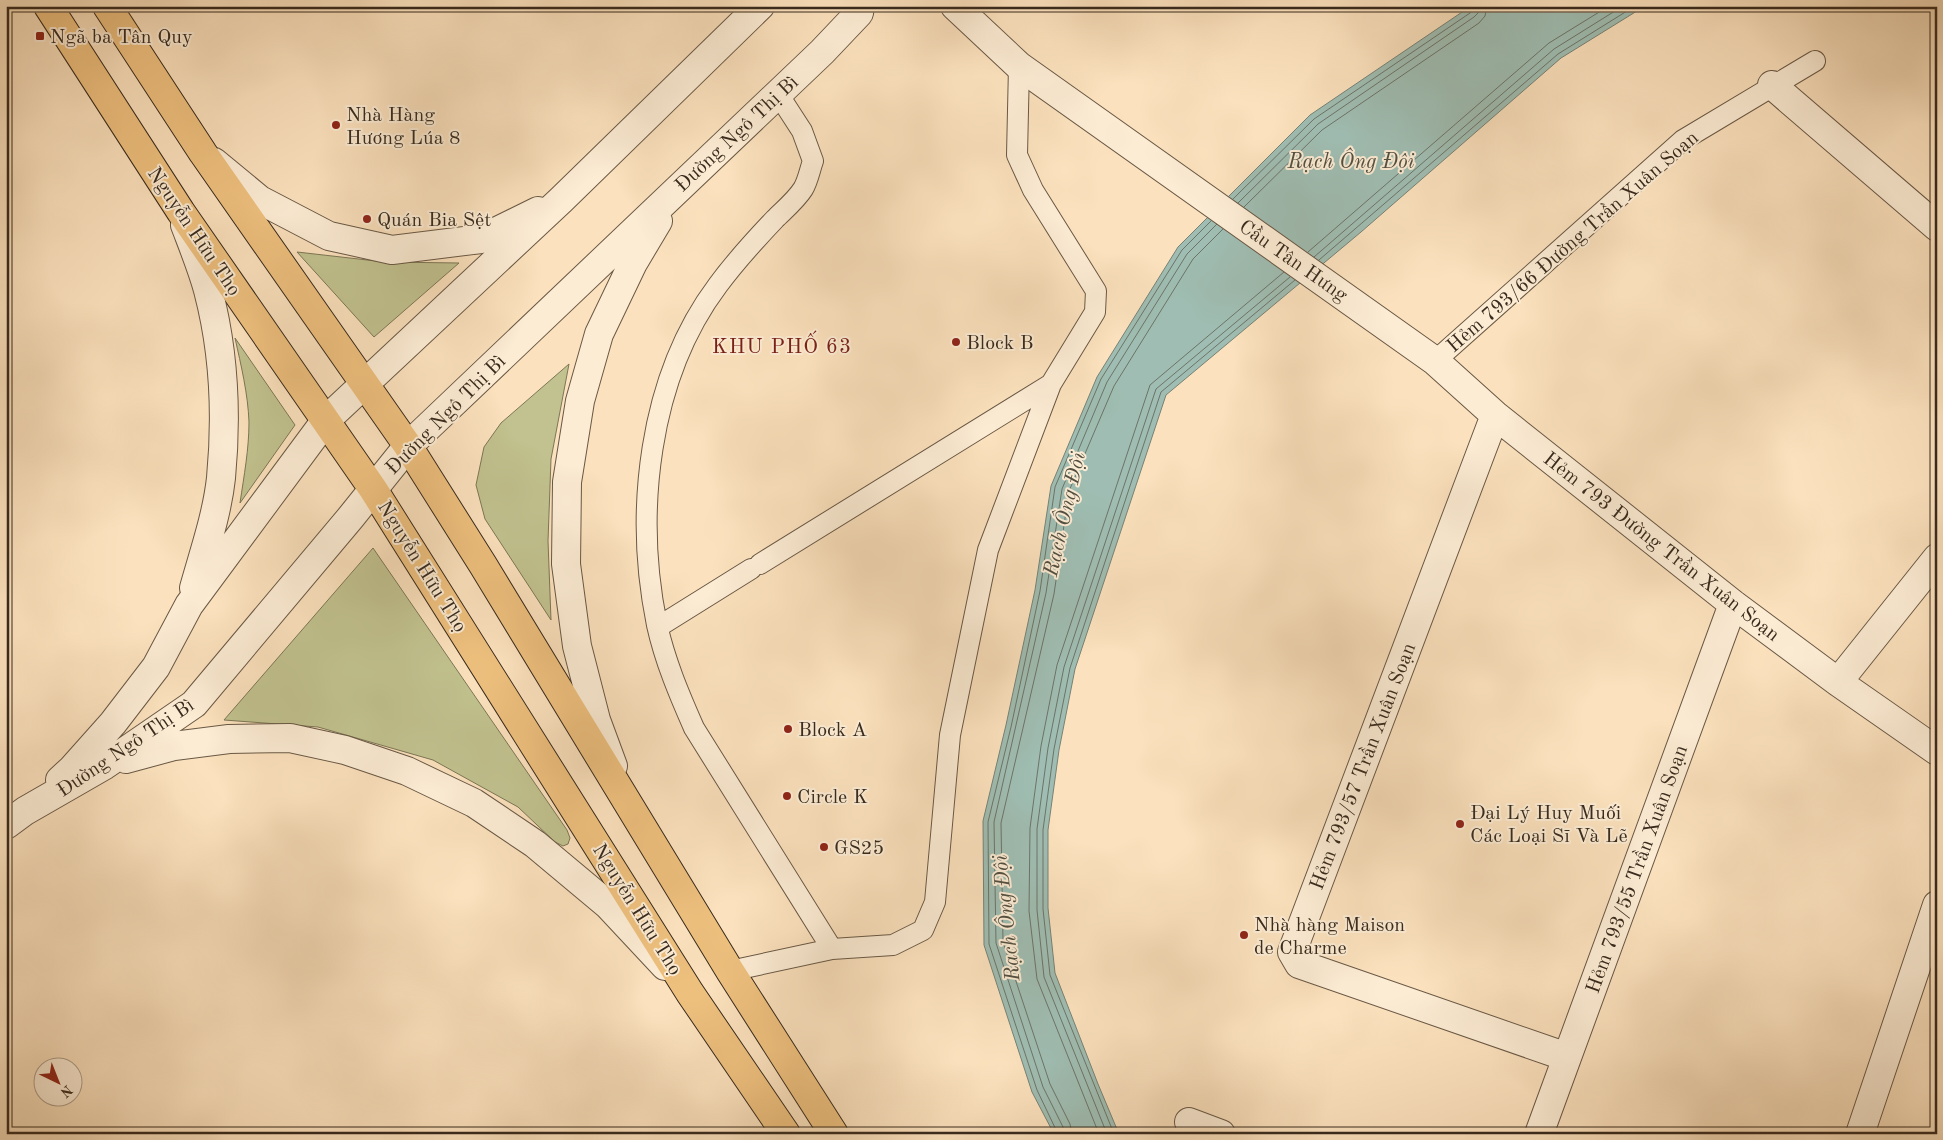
<svg xmlns="http://www.w3.org/2000/svg" width="1943" height="1140" font-family="'Old Standard TT',serif">
	<style>
		.green { fill: #c1c28f; stroke: #7c7656 }
		.water { fill: #9fbdb2; stroke: #768276 }
		.lines { fill: none; stroke-linecap: round; stroke-linejoin: round }
		.shore { stroke: #6c7468; stroke-width: 1 }
		.service-casing { stroke: #695845; stroke-width: 22 }
		.minor-casing { stroke: #695845; stroke-width: 30 }
		.tertiary-casing { stroke: #695845; stroke-width: 30 }
		.primary-casing { stroke: #382a1d; stroke-width: 30 }
		.service { stroke: #fcecd4; stroke-width: 20 }
		.minor { stroke: #fcecd4; stroke-width: 28 }
		.tertiary { stroke: #fcecd4; stroke-width: 28 }
		.primary { stroke: #eec07e; stroke-width: 28 }
		.poi-dot { fill: #8f2418; stroke: #fcecd4; stroke-width: 2 }
		.labels { text-anchor: middle; stroke-width: 4; stroke-linejoin: round; paint-order: stroke }
		.poi-label { font-size: 20px; fill: #382a1d; stroke: #fcecd4; text-anchor: start }
		.street-label { font-size: 20px; fill: #382a1d; stroke: #fcecd4 }
		.water-label { font-size: 21px; font-style: italic; fill: #524f42; stroke: #fcecd4 }
		.neighbourhood-label { font-size: 21px; letter-spacing: 1px; fill: #7a1f14; stroke: #fcecd4 }
	</style>
	<rect width="100%" height="100%" fill="#fbe1bd"/>
	<filter id="stains"><feTurbulence type="fractalNoise" baseFrequency=".004" numOctaves="4"/><feColorMatrix values="0 0 0 0 .2 0 0 0 0 .09 0 0 0 0 .02 0 0 0 .5 -.17"/></filter>
	<radialGradient id="worn" r=".72"><stop offset=".6" stop-color="#630" stop-opacity="0"/><stop offset="1" stop-color="#630" stop-opacity=".3"/></radialGradient>
	<path class="green" d="M297,252L385,262L459,263L374,337Z
		M235,338L295,425L240,503C244,476 249,449 249,422C248,394 241,365 235,338Z
		M569,364L551,459L548,541L551,620L485,519L476,485L484,447L501,423Z
		M373,548L567,830L570,838L568,844L563,846L555,842L518,807L433,760L318,727L224,720Z"/>
	<path class="water" d="M1471,6H1645L1561,58L1361,232L1166,395L1075,669L1059,750L1048,830V908L1055,973L1098,1084L1119,1134H1054L1032,1092L984,945L983,821L1006,725L1035,590L1051,486L1097,377L1178,247L1310,115Z"/>
	<g class="lines">
		<path class="shore" d="M1233,199L1314,119L1470,13L1473,6
			M1238,203L1318,124L1474,17L1478,13L1479,6
			M1244,207L1322,130L1479,23L1485,16L1487,6
			M1308,252L1549,43L1609,6
			M1314,257L1554,49L1623,6
			M1319,260L1558,54L1635,6
			M1058,1134L1037,1090L989,944L988,822L1011,727L1040,591L1055,487L1101,379L1182,250L1211,221
			M1064,1134L1063,1127L1043,1087L996,943L994,822L1046,593L1062,489L1107,382L1187,254L1217,224
			M1072,1134L1070,1124L1050,1084L1003,942L1001,823L1054,594L1069,491L1114,386L1193,259L1223,229
			M1099,1134L1037,979L1029,911L1030,828L1041,746L1057,665L1150,385L1284,272
			M1107,1134L1044,977L1037,910V829L1048,748L1064,667L1156,389L1290,277
			M1114,1134L1050,975L1043,909V830L1054,749L1070,668L1161,392L1295,280"/>
		<g class="service-casing">
			<path id="service" d="M1435,361L1683,140L1815,61
				M760,564L1051,384
				M658,627L751,569
				M832,949L893,945L923,930L935,902L950,735L988,550L1051,384L1095,312L1096,291L1033,190L1017,155L1019,66
				M730,971L832,949L694,728C679,694 665,661 657,625C634,513 648,378 718,285C735,262 755,240 775,219C784,210 796,200 803,189C808,181 810,169 813,161L802,131L778,94"/>
		</g>
		<g class="minor-casing">
			<path id="minor" d="M955,6L1019,66L1435,361L1495,415L1733,604L1838,682L1937,751
				M1772,85L1937,227
				M1495,415L1292,952L1299,964L1567,1057
				M1838,682L1937,558
				M1189,1122L1221,1134
				M1539,1134L1733,604
				M1860,1134L1937,905"/>
		</g>
		<g class="tertiary-casing">
			<path id="tertiary" d="M214,162L260,200L329,236L392,250L481,239L538,211
				M185,225C193,246 202,268 208,290C224,351 227,415 221,478C217,515 204,552 194,588
				M126,759L174,746L229,739L290,738L345,750L407,771L474,803L535,844L608,905L665,966
				M613,766L596,720L577,646L566,564L567,482L580,401L599,334L633,263L658,221
				M60,780L72,769L113,723L156,667L189,605L326,420L561,200L760,6
				M6,825L25,811L105,765L194,704L351,517L408,446L822,52L859,13L860,6"/>
		</g>
		<g class="primary-casing">
			<path id="primary" d="M48,6L181,212L373,489L690,993L786,1134
				M107,6L203,153L408,446L483,565L730,971L834,1134"/>
		</g>
		<use href="#service" class="service"/>
		<use href="#minor" class="minor"/>
		<use href="#tertiary" class="tertiary"/>
		<use href="#primary" class="primary"/>
	</g>
	<g class="poi-dot">
		<rect x="35" y="31" width="10" height="10" rx="2.5"/>
		<circle cx="336" cy="125" r="5"/>
		<circle cx="367" cy="219" r="5"/>
		<circle cx="956" cy="342" r="5"/>
		<circle cx="788" cy="729" r="5"/>
		<circle cx="787" cy="796" r="5"/>
		<circle cx="1460" cy="824" r="5"/>
		<circle cx="824" cy="847" r="5"/>
		<circle cx="1244" cy="935" r="5"/>
	</g>
	<g class="labels">
		<g class="poi-label">
			<text x="50" y="43">Ngã ba Tân Quy</text>
			<text x="346" y="121">Nhà Hàng<tspan x="346" dy="23">Hương Lúa 8</tspan></text>
			<text x="377" y="226">Quán Bia Sệt</text>
			<text x="966" y="349">Block B</text>
			<text x="798" y="736">Block A</text>
			<text x="797" y="803">Circle K</text>
			<text x="1470" y="819">Đại Lý Huy Muối<tspan x="1470" dy="23">Các Loại Sĩ Và Lẽ</tspan></text>
			<text x="834" y="854">GS25</text>
			<text x="1254" y="931">Nhà hàng Maison<tspan x="1254" dy="23">de Charme</tspan></text>
		</g>
		<g class="street-label">
			<text transform="translate(736 133) rotate(-43)" y="7">Đường Ngô Thị Bì</text>
			<text transform="translate(195 231) rotate(56)" y="7">Nguyễn Hữu Thọ</text>
			<text transform="translate(1572 241) rotate(-41)" y="7">Hẻm 793/66 Đường Trần Xuân Soạn</text>
			<text transform="translate(1294 260) rotate(35)" y="7">Cầu Tân Hưng</text>
			<text transform="translate(445 414) rotate(-45)" y="7">Đường Ngô Thị Bì</text>
			<text transform="translate(1662 546) rotate(38)" y="7">Hẻm 793 Đường Trần Xuân Soạn</text>
			<text transform="translate(423 566) rotate(58)" y="7">Nguyễn Hữu Thọ</text>
			<text transform="translate(125 747) rotate(-34)" y="7">Đường Ngô Thị Bì</text>
			<text transform="translate(1362 766) rotate(-69)" y="7">Hẻm 793/57 Trần Xuân Soạn</text>
			<text transform="translate(1636 869) rotate(-70)" y="7">Hẻm 793/55 Trần Xuân Soạn</text>
			<text transform="translate(638 909) rotate(58)" y="7">Nguyễn Hữu Thọ</text>
		</g>
		<g class="water-label">
			<text x="1351" y="168">Rạch Ông Đội</text>
			<text transform="translate(1064 514) rotate(-77)" y="7">Rạch Ông Đội</text>
			<text transform="translate(1006 918) rotate(-96)" y="7">Rạch Ông Đội</text>
		</g>
		<g class="neighbourhood-label">
			<text x="782" y="353">KHU PHỐ 63</text>
		</g>
	</g>
	<rect width="1943" height="1140" fill="none" stroke="#fbe1bd" stroke-width="25"/>
	<rect x="8" y="8" width="1928" height="1125" fill="none" stroke="#382a1d" stroke-width="2.5"/>
	<rect x="12" y="12" width="1918" height="1115" fill="none" stroke="#382a1d"/>
	<g transform="translate(58 1082) rotate(137)"><circle r="24" fill="#fcecd4" stroke="#ae9e8b"/>
	<path d="M0-4L9 19L0 12L-9 19Z" fill="#8f2418"/>
	<text y="-8" font-size="14" font-weight="bold" text-anchor="middle" fill="#382a1d">N</text>
	</g>
	<rect width="100%" height="100%" filter="url(#stains)"/>
	<rect width="100%" height="100%" fill="url(#worn)"/>
</svg>
